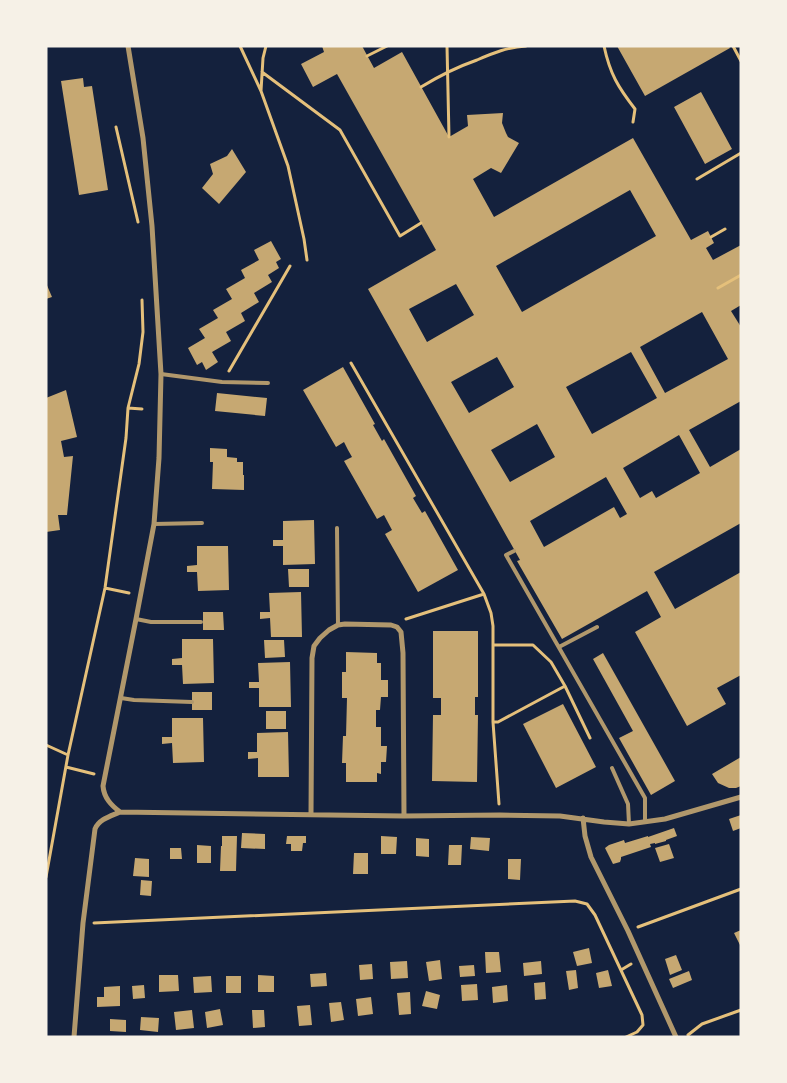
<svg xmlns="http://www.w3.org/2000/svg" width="787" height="1083" font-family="'Source Sans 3',sans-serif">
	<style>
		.building { fill: #c6a872; fill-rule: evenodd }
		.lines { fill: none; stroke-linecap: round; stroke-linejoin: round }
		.path { stroke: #e5c07b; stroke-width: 3 }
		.service { stroke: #b1986c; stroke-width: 4 }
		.minor { stroke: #b1986c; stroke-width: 5 }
	</style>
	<rect width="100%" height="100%" fill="#14213d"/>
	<path class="building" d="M322,46H362L374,68L402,52L449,137L468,126L467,115L503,113L502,123L506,133L508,137L519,143L501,173L491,168L473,179L494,217L633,138L691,240L708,231L714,243L706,248L713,260L741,245V305L731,311L741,327V401L689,430L710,467L741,449V523L654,572L675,609L741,572V675L717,688L726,704L687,726L635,632L661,617L647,591L562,639L517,561L520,560L368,289L436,250L337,74L313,87L301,64L324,52ZM630,190L656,236L522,312L496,266ZM456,284L474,315L427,342L409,309ZM702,312L728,359L665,393L640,347ZM631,352L657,398L592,434L566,387ZM497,357L514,387L469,413L451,382ZM537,424L555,457L510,482L491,450ZM679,435L700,473L656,498L652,491L640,498L623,468ZM606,477L627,514L620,518L614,507L544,547L530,521Z
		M617,46H729L730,48L645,96Z
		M83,78L84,87L92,86L108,190L79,195L61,81Z
		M701,92L732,149L705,164L674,107Z
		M232,149L246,172L219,204L202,188L213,174L210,164L227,156Z
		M271,241L281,259L276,262L279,268L268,275L272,282L254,293L259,302L241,313L245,321L226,332L231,341L212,352L218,362L206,370L202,362L197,365L188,348L205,338L199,329L218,318L213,310L232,299L226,289L245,278L241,270L259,260L254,250Z
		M46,283L52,297L46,299Z
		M343,367L375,424L373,425L382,441L384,439L416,496L413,498L422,513L425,511L458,570L418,592L385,534L392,530L384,515L377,519L344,461L352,457L348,450L344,442L336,447L303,390Z
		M66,390L77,437L61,441L64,457L73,456L67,515H58L60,530L46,532V398Z
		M217,393L267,398L265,416L215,411Z
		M210,448L227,449V457L237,458V462H243V475H244V490L212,489L213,462H210Z
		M314,520L315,564L283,565V546H273V540H283V521Z
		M197,546H228L229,590L198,591L197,572H187V566L197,565Z
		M288,569H309V587H289Z
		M301,592L302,637H271L270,618L260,619V612H270L269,593Z
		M203,612H223L224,630H203Z
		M433,631H478V697H475V715H478L477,782L432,781L433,715H441V698H433Z
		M182,639H213L214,683L183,684L182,665H172V659L182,658Z
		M264,640H284L285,657L265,658Z
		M346,652L377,653V663H381V680H388V697H381L380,710H376V727H381V746H387L386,762H381V774L377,773V782H346V763H342L343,736H346L347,698H342V672H346Z
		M603,653L675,781L651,795L619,738L633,731L593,659Z
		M290,662L291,707H259V688H249V682H259L258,663Z
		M192,692H212V710H192Z
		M563,704L596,767L556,788L523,724Z
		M266,711H286V729H266Z
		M172,718H203L204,762L173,763L172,743L162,744V737H172Z
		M288,732L289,777H258V758L248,759V752H257V733Z
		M741,757V786L736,788H729L718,783L712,774Z
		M741,815V828L733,831L729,819Z
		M674,828L677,836L666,840V841L655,844V843L650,844L651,847L621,857V859L620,862L613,864L605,848L609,845L624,840L625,843L648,836V837Z
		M242,833L265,834V849L241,848Z
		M222,836H237L236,871H220L221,846H222Z
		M287,836H306V843H303L302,851H291V844H286Z
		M381,836L397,837L396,854H381Z
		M471,837L490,838L489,851L470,849Z
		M416,838L429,839V857L416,856Z
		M669,844L674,858L660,862L655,848Z
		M197,845L211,846V863H197Z
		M449,845H462L461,865H448Z
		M170,848H181L182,859H170Z
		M354,853H368V874H353Z
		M135,858L149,859V877L133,876Z
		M508,859H521L520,880L508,879Z
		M141,880L152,881L151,896L140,895Z
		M741,930V947L734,933Z
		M589,948L592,963L577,966L573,952Z
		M485,952H499L501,972L486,973Z
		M676,955L682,970L670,975L665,959Z
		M440,960L442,979L429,981L426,962Z
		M407,961L408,978L391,979L390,962Z
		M541,961L542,974L524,976L523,963Z
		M372,964L373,979L360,980L359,965Z
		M474,965L475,976L460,977L459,966Z
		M576,970L578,988L569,990L566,971Z
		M608,970L612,986L599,988L596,973Z
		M689,971L692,980L673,988L669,979Z
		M326,973L327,986L311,987L310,974Z
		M159,975H178L179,991L159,992Z
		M258,975L274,976V992H258Z
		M211,976L212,992L194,993L193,977Z
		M226,976H241V993H226Z
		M545,982L546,999L535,1000L534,983Z
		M477,984L478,1000L462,1001L461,985Z
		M144,985L145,998L133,999L132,986Z
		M507,985L508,1001L493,1003L492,987Z
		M120,986V1006L97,1007V997H104V987Z
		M426,991L440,995L437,1009L422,1006Z
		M410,992L411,1014L399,1015L397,993Z
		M371,997L373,1014L358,1016L356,999Z
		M341,1002L344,1020L331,1022L329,1003Z
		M310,1005L312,1025L299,1026L297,1006Z
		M220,1009L223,1025L207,1028L205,1012Z
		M192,1010L194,1028L176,1030L174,1012Z
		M252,1010H264L265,1027L253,1028Z
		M141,1017L159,1018L158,1032L140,1030Z
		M110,1019L126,1020V1032L110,1031Z"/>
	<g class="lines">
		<path class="path" d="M240,46L261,91
			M266,46L263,58L261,91L288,166L304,239L307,260
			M447,46L449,137
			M604,46C610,74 618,87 635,109L633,122
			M733,46L741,61
			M367,56L387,46
			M262,72L340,130L400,236L421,223
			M421,87C439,76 457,67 477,60C493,53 508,47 526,46
			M116,127L138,222
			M697,179L741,153
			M711,237L725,229
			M718,288L741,275
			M351,363L484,594L491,613L493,626V722L499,804
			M229,371L290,266
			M128,408L142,409
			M105,588L129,593
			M406,619L484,594
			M494,645H533L551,662L565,686
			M493,722H498L565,686L590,738
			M46,745L68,755
			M66,767L94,774
			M46,877L68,755L105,588L126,438L128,408L139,364L143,332L142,300
			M94,923L575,901L587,904L595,915L642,1015L643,1025L637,1032L626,1037
			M638,927L741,889
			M621,970L631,964
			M688,1035L702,1024L741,1010"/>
		<path class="service" d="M161,374L222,382L268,383
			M154,524L202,523
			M337,528L338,625
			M514,551L506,555L645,798V822
			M136,619L151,622H201
			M559,647L597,627
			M121,698L134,700L192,702
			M612,768L628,804L629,824"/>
		<path class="minor" d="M120,812C111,805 104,798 103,786L136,619L154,524L159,458L161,374L152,226L143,138L128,46
			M311,815L312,658L314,646L320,638L329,630L338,625L345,624L391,625L397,627L401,632L403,653L404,816
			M583,818L585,836L591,857L628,931L676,1037
			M74,1037L83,923L95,829C99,819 111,816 120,812L404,816L500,815L560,816L604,822L629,824L665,819L741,797"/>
	</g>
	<rect width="787" height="1083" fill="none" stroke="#f6f1e7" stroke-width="95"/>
</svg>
